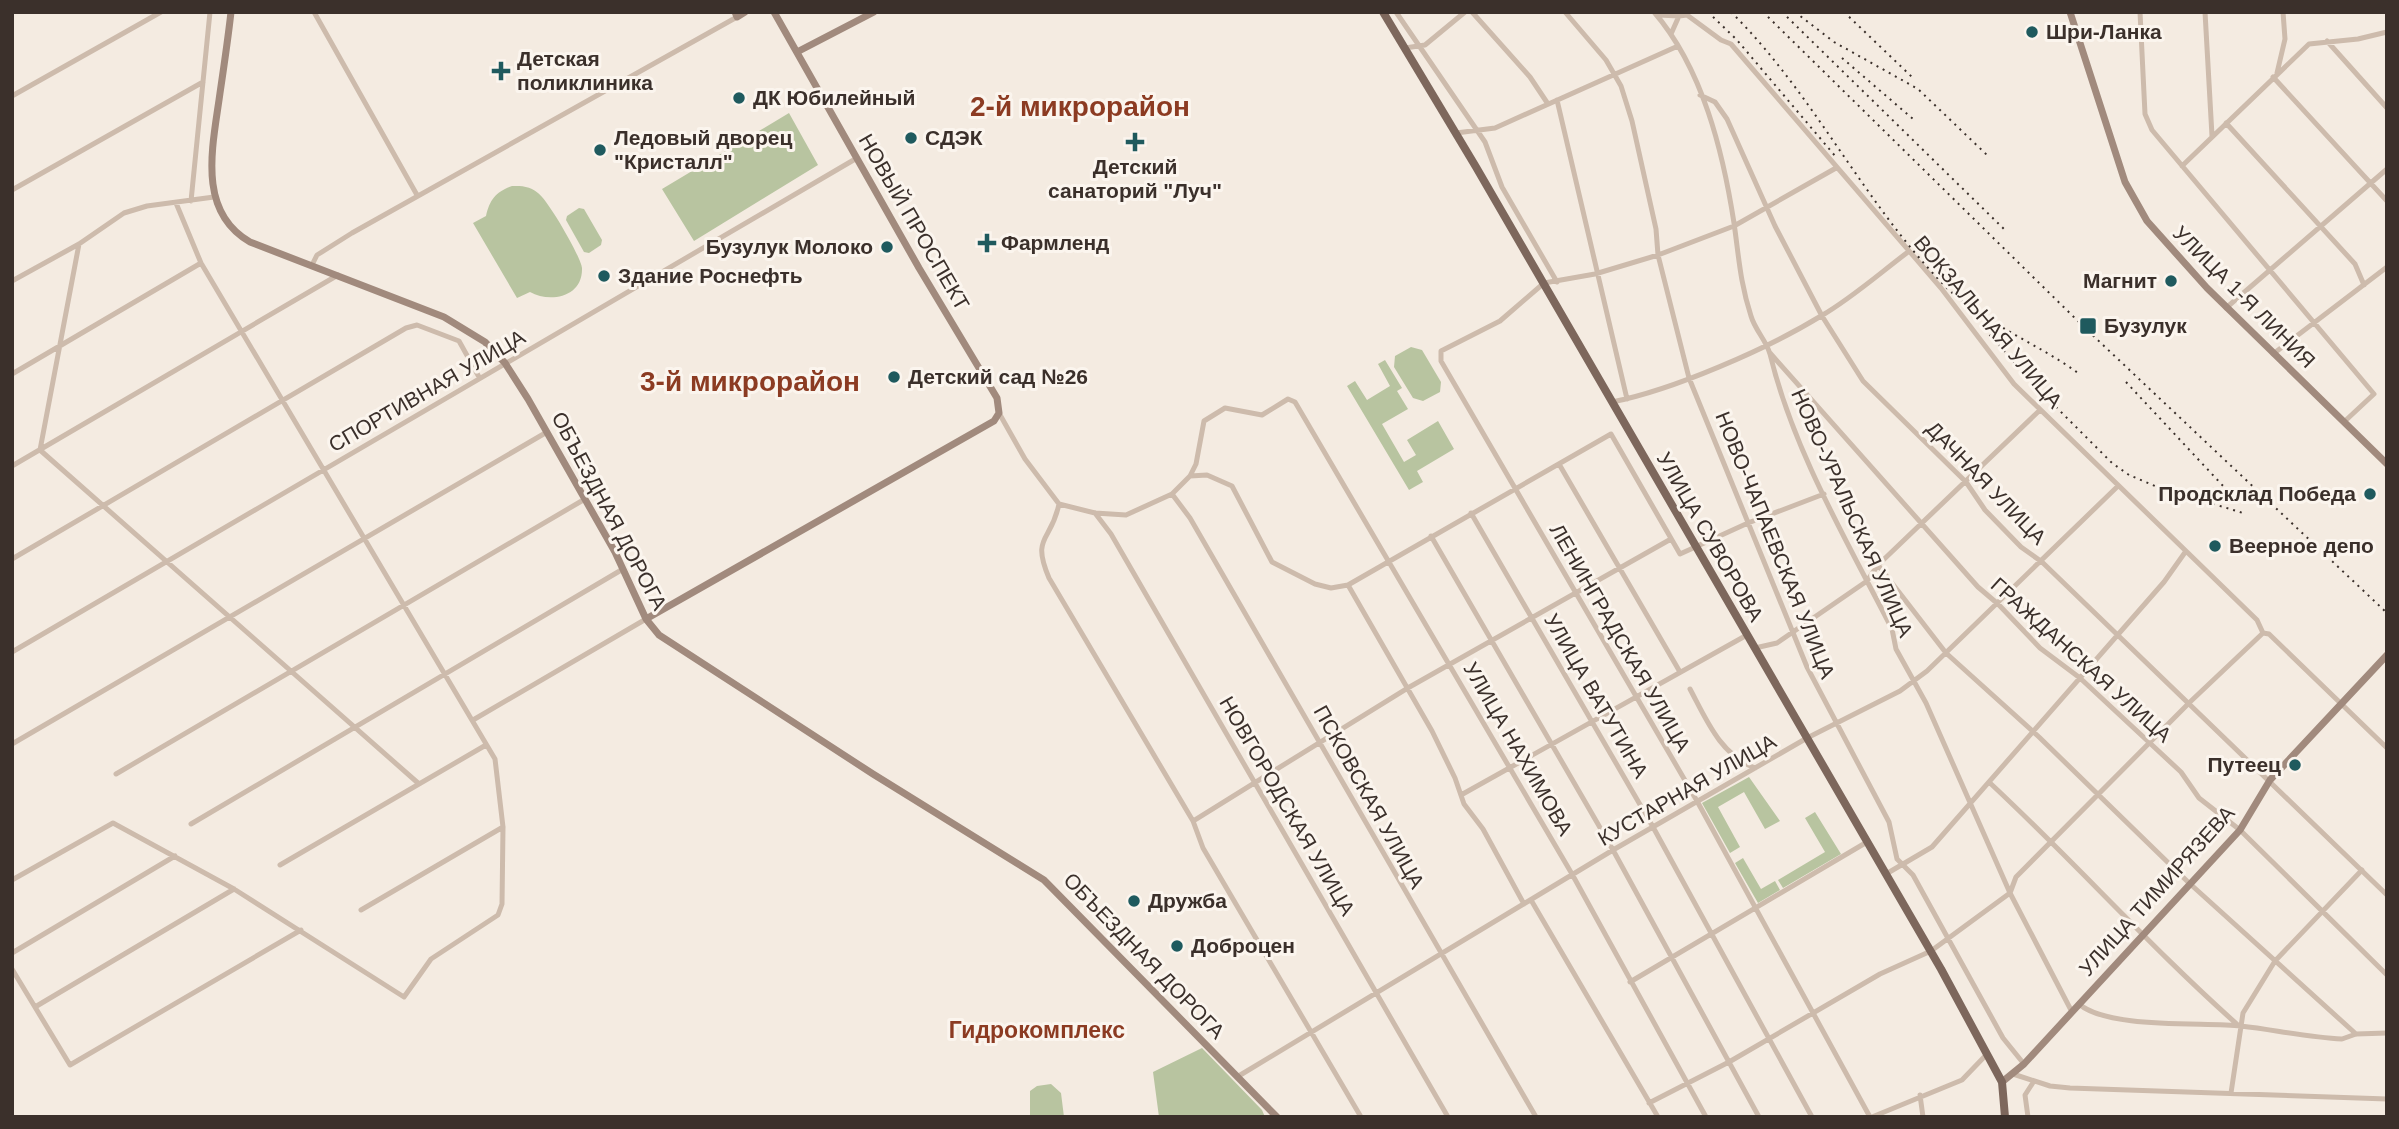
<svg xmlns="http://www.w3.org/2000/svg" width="2399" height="1129" font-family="Helvetica,sans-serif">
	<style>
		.green { fill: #b8c4a0 }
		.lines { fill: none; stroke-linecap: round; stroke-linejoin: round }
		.street { stroke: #cdbbac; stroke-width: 5 }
		.secondary { stroke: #a18a7d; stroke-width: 7 }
		.primary { stroke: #7d675c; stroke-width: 8 }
		.rail { stroke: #3b302b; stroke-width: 2; stroke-dasharray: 2 5; stroke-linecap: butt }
		.poi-dot { fill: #1f5a5e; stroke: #fbf5ee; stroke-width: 2.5 }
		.labels { text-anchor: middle; stroke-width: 6; stroke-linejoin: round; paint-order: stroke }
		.poi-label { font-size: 21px; font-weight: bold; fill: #3b302b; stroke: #fbf5ee; text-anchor: start }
		.street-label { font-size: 21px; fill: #3b302b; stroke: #fbf5ee }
		.neighbourhood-label { font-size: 23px; font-weight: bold; fill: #8c3b22; stroke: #fbf5ee }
		.district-label { font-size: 28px; font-weight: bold; fill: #8c3b22; stroke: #fbf5ee }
	</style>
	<rect width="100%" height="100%" fill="#f4ebe1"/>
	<path class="green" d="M789,113L818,165L694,241L662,189Z
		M512,186C522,186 530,186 538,193C548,200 581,257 582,268C583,298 549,303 530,292L517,298L473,223L486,216C490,199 496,192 512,186Z
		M579,208L584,209L602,240L601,245L589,253L584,252L566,220L567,216Z
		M1411,347L1422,350L1441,382L1440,392L1423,401L1413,398L1394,367L1395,356Z
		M1385,360L1402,388L1397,391L1408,409L1382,424L1404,462L1416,455L1407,440L1438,421L1454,449L1417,471L1423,482L1409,490L1347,386L1355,381L1367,400L1390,386L1378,364Z
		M1749,777L1780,821L1765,829L1744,792L1718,807L1740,847L1730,853L1702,803Z
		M1815,812L1841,854L1783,888L1778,880L1825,852L1805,818Z
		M1743,858L1761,889L1775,881L1780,890L1758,903L1735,863Z
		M1202,1048L1262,1110L1265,1117H1159L1153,1072Z
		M1051,1084L1061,1093L1064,1117H1030V1091L1037,1086Z"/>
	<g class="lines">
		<path class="street" d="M314,12L417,195
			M1396,12L1485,142L1502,187L1557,282
			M1472,12L1530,77L1548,104
			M1565,12L1606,60L1621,86L1632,121L1656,229L1658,255L1689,378L1807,667L1889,822L1897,859L1913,875L2003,1038L2024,1064
			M1654,12C1703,69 1723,152 1734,223C1739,258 1740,282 1751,316C1755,330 1766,340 1770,354C1793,450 1847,541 1892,629L1896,649L1926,703L2010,893L2072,1012
			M2140,12L2145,114L2152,130L2374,394L2345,421
			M2205,12L2212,136
			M1658,15L1679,16
			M1671,34L1679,16L1687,15L1721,40L1731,44L1941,288L2014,384L2257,620L2263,633L2269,634L2387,748
			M2327,41L2387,108
			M1405,48L1425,45L1465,12
			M2277,73L2285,39L2283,12
			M2273,77L2387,201
			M1700,95L1715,102L1727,119L1775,226L1822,316L1863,381L1966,482L1985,510L2021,547L2042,562L2387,895
			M12,96L161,12
			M1557,100L1627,399
			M2226,123L2355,264L2364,285
			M1456,133L1495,128L1678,46
			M2182,166L2309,44L2358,39L2387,32
			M1836,168L1734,226L1658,255L1595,274L1544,283L1500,321L1441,351V361L1697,801L1870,1117
			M12,190L203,82
			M191,201L210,12
			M79,244L40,450L418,783
			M312,265L317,255L352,233L737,17
			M12,281L79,244L124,213L147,206L214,197
			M2226,308L2387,169
			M1770,353L1978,587L1998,604L2040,648L2080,678L2181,772L2199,798L2240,830L2387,975
			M2273,354L2387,267
			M12,374L201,263
			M1612,402C1673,390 1767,349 1821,316C1852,298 1880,273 1908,252
			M999,413L1025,459L1059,504L1095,513L1126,515L1172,494L1190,476L1196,464L1204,421L1225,408L1262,415L1288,399L1295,402L1572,874L1706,1117
			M1559,464L1680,672
			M12,466L338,275
			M1190,476L1207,475L1232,486L1272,562L1315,584L1331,588L1348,585L1611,434L1680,554L1748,523L1824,494
			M1172,494L1190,518L1536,1117
			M1059,504C1051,543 1031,535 1049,578L1193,821L1203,848L1361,1117
			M1095,513L1111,534L1448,1117
			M1471,513L1653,827L1812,1117
			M1431,536L1613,850L1759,1117
			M12,559L406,328L417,325L459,341L479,377
			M1878,565L1946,653L2039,737L2188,882L2356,1034
			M1348,585L1432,731L1455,778L1464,804L1483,829L1524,904
			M1755,648L1777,643L1867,581L1878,565L2040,410
			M12,652L857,158
			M1690,689C1707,721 1720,754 1755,768
			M473,720L646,619
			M12,744L547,432
			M116,774L585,499
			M1990,783C2075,862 2152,949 2239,1026
			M1461,795L1747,635
			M1193,821L1406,689L1671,539
			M191,824L623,569
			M280,865L486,745
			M1886,874L1932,847L2164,582L2186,551
			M12,880L113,823L234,889L404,997L431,959L498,915L502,904L503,827L495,759L201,263L176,203
			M1531,900L1658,1117
			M361,910L503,827
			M12,953L175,856
			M12,969L70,1065L301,930
			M1630,982L1867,842
			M2079,1004C2108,1029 2202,1022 2241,1026C2275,1030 2308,1037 2342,1039L2356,1034L2387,1033
			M35,1007L234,889
			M2013,1074L2050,1086L2070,1088L2387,1099
			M1237,1077L1613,850L1807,738L1900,691L1927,671L2118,486
			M2231,1093L2243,1013L2275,961L2362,870
			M1920,1095L1923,1117
			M1649,1103L1729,1062L1880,974L1931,951L2010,893L2016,877L2190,702L2263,633
			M1872,1117L1962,1080L1987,1054
			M2028,1117L2025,1095L2034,1081"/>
		<path class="secondary" d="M231,12C228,39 224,66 220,93C213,145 196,211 250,242L444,317L485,342L505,363L528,399L615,552L646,619L659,635L873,774L1044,880L1277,1117
			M735,12L737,17L745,12
			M2070,12L2125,182L2147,221L2207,288L2387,464
			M797,52L874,12
			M646,619L994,421L999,413L997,398L919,268L774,12
			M2002,1082L2024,1064L2240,830L2270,780L2387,655"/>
		<path class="primary" d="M1383,12L1476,167L1941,969L2002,1082L2005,1117"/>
		<path class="rail" d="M1708,12L1737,40L1836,157
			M1731,12C1814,94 1863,202 1944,285C1979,321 2037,343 2078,373
			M1763,12L2085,328L2387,613
			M1782,12L2005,230
			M1795,12L1834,42L1918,89L1987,155
			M1844,12L1912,77
			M1842,58L1913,119
			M1966,309L2045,396L2112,463L2129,475L2155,486L2243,513
			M2126,382L2239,503"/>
	</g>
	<g class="poi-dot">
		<circle cx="2032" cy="32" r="7"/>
		<path d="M497.5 60.5h7v7h7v7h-7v7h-7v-7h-7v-7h7z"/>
		<circle cx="739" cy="98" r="7"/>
		<circle cx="911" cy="138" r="7"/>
		<path d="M1131.5 131.5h7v7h7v7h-7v7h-7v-7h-7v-7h7z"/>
		<circle cx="600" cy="150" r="7"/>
		<path d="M983.5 232.5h7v7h7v7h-7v7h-7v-7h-7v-7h7z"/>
		<circle cx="887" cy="247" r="7"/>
		<circle cx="604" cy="276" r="7"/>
		<circle cx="2171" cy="281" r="7"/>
		<rect x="2079" y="317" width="18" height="18" rx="3.5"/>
		<circle cx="894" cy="377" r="7"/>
		<circle cx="2370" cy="494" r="7"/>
		<circle cx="2215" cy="546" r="7"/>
		<circle cx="2295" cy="765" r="7"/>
		<circle cx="1134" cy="901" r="7"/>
		<circle cx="1177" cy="946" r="7"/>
	</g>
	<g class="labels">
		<g class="poi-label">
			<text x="2046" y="39">Шри-Ланка</text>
			<text x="517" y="66">Детская<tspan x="517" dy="24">поликлиника</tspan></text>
			<text x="753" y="105">ДК Юбилейный</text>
			<text x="614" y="145">Ледовый дворец<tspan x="614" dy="24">"Кристалл"</tspan></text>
			<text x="925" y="145">СДЭК</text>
			<text x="1135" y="174" text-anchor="middle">Детский<tspan x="1135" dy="24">санаторий "Луч"</tspan></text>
			<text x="1001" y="250">Фармленд</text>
			<text x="873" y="254" text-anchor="end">Бузулук Молоко</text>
			<text x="618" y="283">Здание Роснефть</text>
			<text x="2157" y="288" text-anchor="end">Магнит</text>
			<text x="2104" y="333">Бузулук</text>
			<text x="908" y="384">Детский сад №26</text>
			<text x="2356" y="501" text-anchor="end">Продсклад Победа</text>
			<text x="2229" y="553">Веерное депо</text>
			<text x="2281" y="772" text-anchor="end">Путеец</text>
			<text x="1148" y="908">Дружба</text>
			<text x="1191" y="953">Доброцен</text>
		</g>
		<g class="street-label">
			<text transform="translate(914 222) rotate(60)" y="7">НОВЫЙ ПРОСПЕКТ</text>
			<text transform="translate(2244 297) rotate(45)" y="7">УЛИЦА 1-Я ЛИНИЯ</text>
			<text transform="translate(1988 322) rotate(50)" y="7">ВОКЗАЛЬНАЯ УЛИЦА</text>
			<text transform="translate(427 391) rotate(-30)" y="7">СПОРТИВНАЯ УЛИЦА</text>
			<text transform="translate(1986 483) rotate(46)" y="7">ДАЧНАЯ УЛИЦА</text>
			<text transform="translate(609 511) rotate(62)" y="7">ОБЪЕЗДНАЯ ДОРОГА</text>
			<text transform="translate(1852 513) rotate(66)" y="7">НОВО-УРАЛЬСКАЯ УЛИЦА</text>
			<text transform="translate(1710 537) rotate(60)" y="7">УЛИЦА СУВОРОВА</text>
			<text transform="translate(1775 545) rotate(68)" y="7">НОВО-ЧАПАЕВСКАЯ УЛИЦА</text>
			<text transform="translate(1620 638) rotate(60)" y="7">ЛЕНИНГРАДСКАЯ УЛИЦА</text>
			<text transform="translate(2081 660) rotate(42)" y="7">ГРАЖДАНСКАЯ УЛИЦА</text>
			<text transform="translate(1596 696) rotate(60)" y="7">УЛИЦА ВАТУТИНА</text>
			<text transform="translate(1518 749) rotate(60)" y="7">УЛИЦА НАХИМОВА</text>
			<text transform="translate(1687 790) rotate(-30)" y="7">КУСТАРНАЯ УЛИЦА</text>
			<text transform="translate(1369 797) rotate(61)" y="7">ПСКОВСКАЯ УЛИЦА</text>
			<text transform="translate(1287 806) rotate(60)" y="7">НОВГОРОДСКАЯ УЛИЦА</text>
			<text transform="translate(2157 891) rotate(-48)" y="7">УЛИЦА ТИМИРЯЗЕВА</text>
			<text transform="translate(1144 956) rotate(46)" y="7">ОБЪЕЗДНАЯ ДОРОГА</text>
		</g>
		<g class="neighbourhood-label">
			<text x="1037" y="1038">Гидрокомплекс</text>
		</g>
		<g class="district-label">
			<text x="1080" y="116">2-й микрорайон</text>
			<text x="750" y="391">3-й микрорайон</text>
		</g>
	</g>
	<rect width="2399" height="1129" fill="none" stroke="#3b302b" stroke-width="28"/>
</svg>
